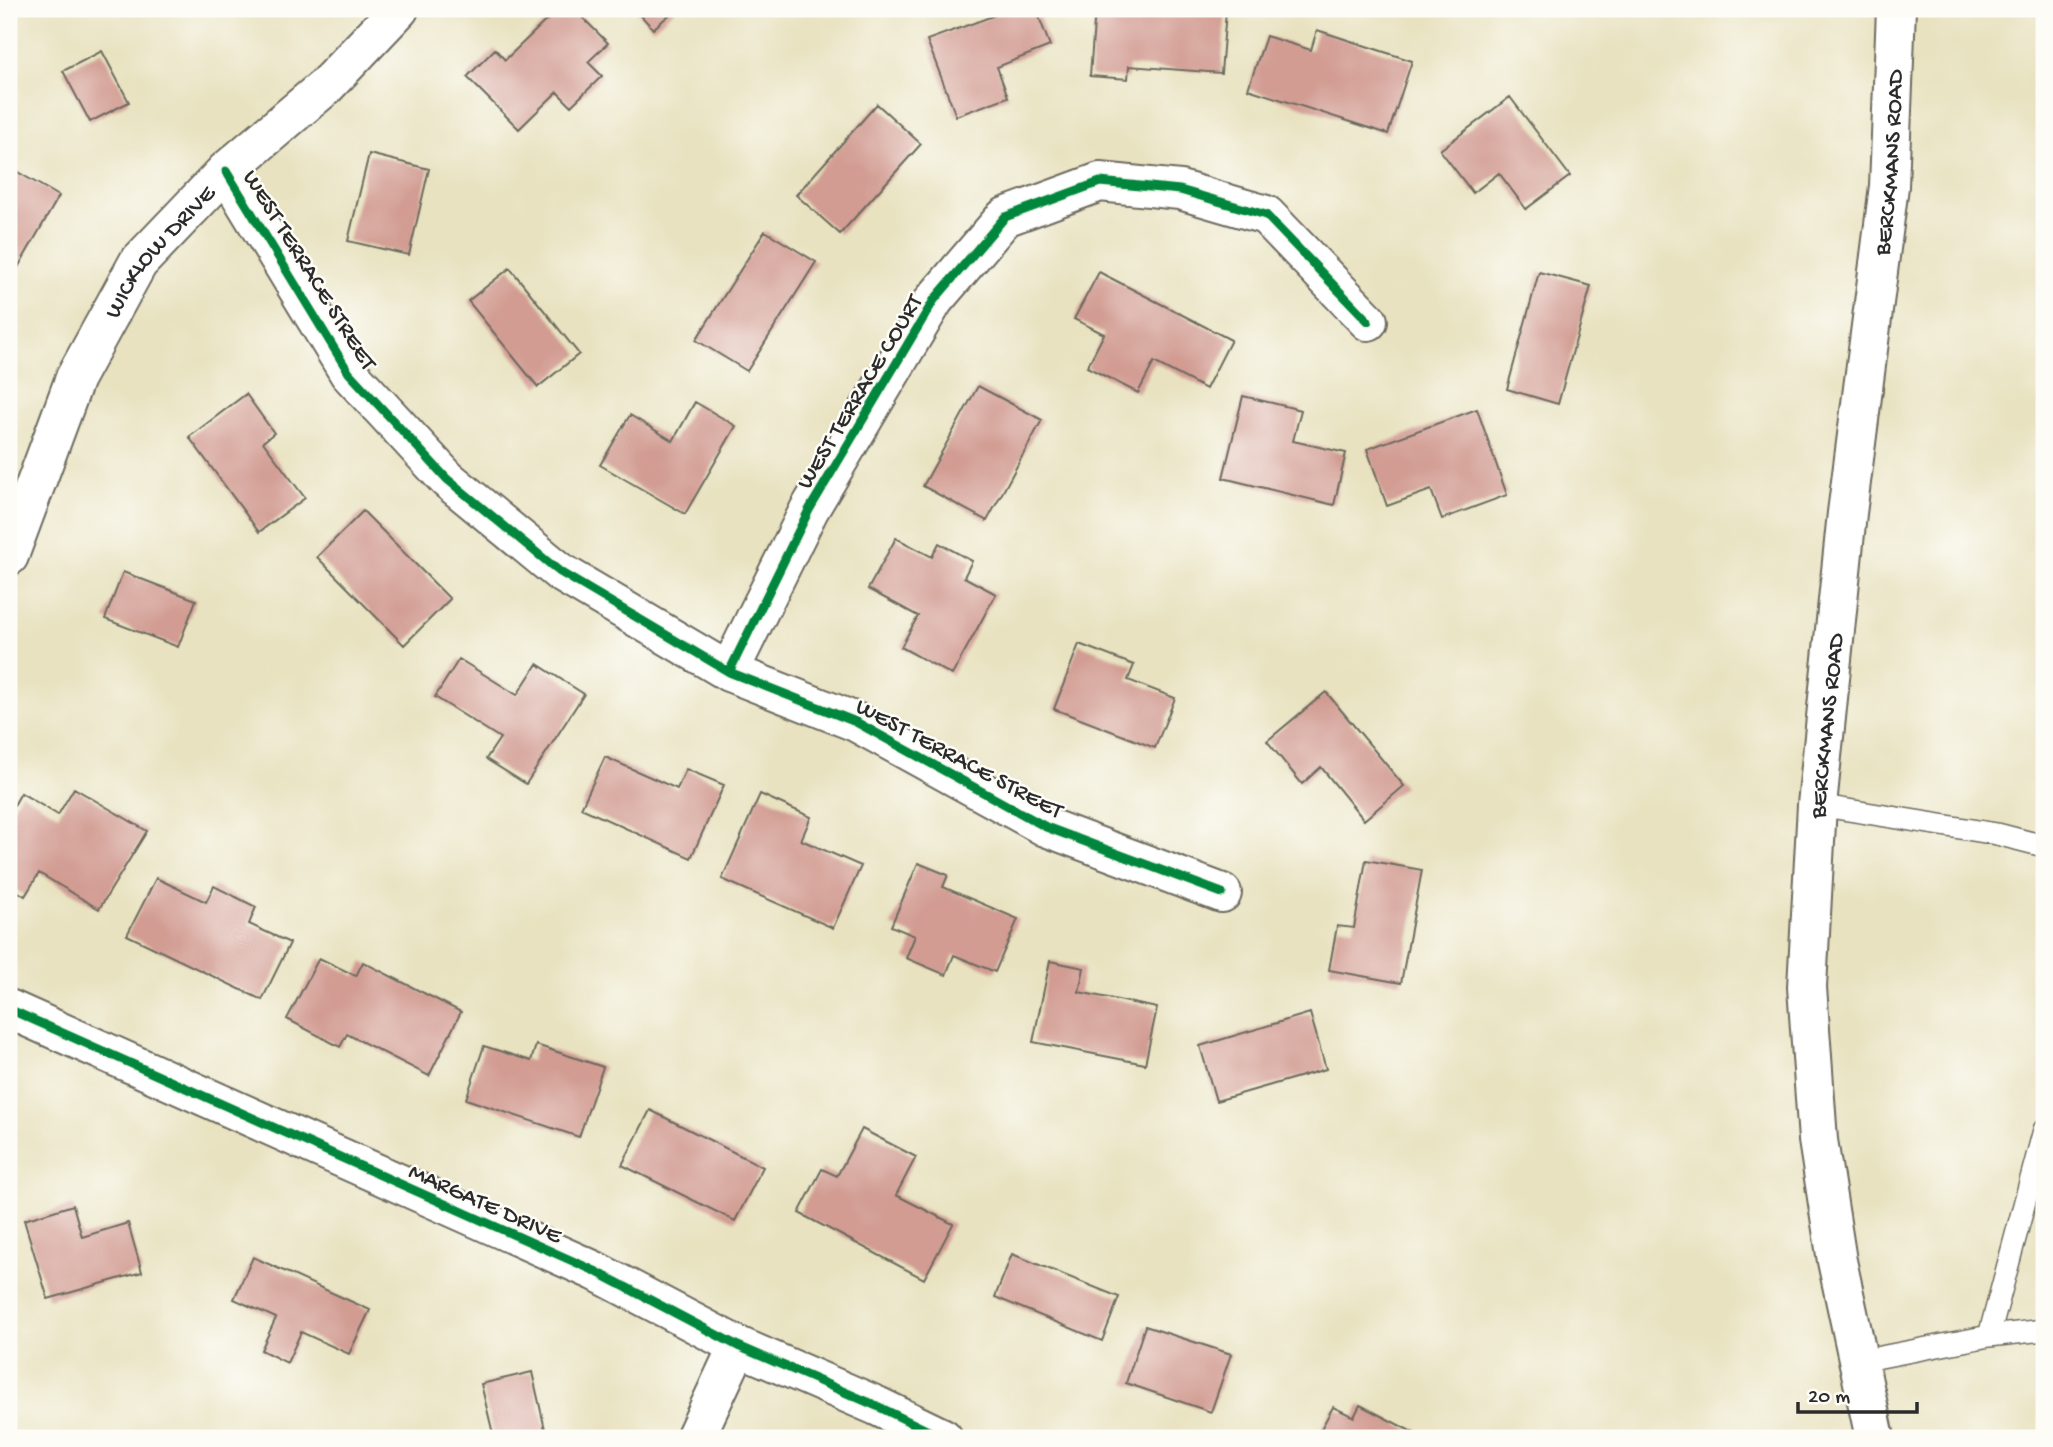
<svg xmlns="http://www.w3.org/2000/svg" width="2053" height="1447" font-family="'Gochi Hand',sans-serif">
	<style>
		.building { fill: #d29c93 }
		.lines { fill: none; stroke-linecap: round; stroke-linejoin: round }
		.lane-casing { stroke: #6d6b5f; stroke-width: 24 }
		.street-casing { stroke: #6d6b5f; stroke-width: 42 }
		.secondary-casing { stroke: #6d6b5f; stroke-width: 42 }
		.lane { stroke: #fff; stroke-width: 21 }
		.street { stroke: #fff; stroke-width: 38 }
		.secondary { stroke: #fff; stroke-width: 38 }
		.cycleway-casing { stroke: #fdfcf7; stroke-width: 13 }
		.cycleway { stroke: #00873e; stroke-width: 9 }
		.labels { text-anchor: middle; stroke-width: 5; stroke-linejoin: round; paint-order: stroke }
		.street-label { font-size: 24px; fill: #2b2b2b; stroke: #fdfcf7 }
	</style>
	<rect width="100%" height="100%" fill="#fdfcf7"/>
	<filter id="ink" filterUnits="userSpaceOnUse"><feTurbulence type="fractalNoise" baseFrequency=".0143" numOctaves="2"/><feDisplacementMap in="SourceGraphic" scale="14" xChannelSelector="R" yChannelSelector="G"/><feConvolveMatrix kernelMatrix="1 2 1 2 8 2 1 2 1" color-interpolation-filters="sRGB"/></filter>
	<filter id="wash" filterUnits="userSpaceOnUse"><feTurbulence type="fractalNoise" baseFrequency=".00686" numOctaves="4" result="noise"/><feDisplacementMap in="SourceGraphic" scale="28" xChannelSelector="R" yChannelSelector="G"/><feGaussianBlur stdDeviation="1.57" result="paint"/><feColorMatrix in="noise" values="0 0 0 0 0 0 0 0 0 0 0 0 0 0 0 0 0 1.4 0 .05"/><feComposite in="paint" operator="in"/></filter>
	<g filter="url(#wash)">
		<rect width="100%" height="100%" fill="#e8e2c0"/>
		<g id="blocks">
			<path class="building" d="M558,9H574L608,43L588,62L602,76L571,106L557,92L519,129L467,77L495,49L505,60Z
				M635,9H676L653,29Z
				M1012,9H1036L1050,46L997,67L1008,97L956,116L927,40Z
				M1095,9L1226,11L1221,73L1129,66L1128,79L1090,76Z
				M1317,30L1412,61L1388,134L1248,89L1266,36L1311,50Z
				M102,51L129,102L90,122L63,71Z
				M1510,97L1570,176L1526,209L1499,173L1473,193L1440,150Z
				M877,104L921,144L840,234L796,195Z
				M369,154L429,169L409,255L348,241Z
				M9,167L59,196L9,283Z
				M765,231L816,262L747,371L696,340Z
				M510,268L579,354L538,387L468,301Z
				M1099,272L1231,340L1206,389L1154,362L1138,393L1087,367L1104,334L1074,319Z
				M1539,272L1591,286L1558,404L1507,389Z
				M978,386L1042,420L987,521L923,486Z
				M246,394L274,433L263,442L305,498L259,532L189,437Z
				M1243,396L1301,410L1293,441L1346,453L1334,505L1223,478Z
				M695,402L736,426L685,514L600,465L630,415L673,441Z
				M1477,409L1507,495L1442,519L1431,490L1387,506L1367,449Z
				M363,511L450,599L404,645L317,557Z
				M896,538L932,557L939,543L972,561L964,577L996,594L952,675L901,647L918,616L868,589Z
				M123,572L196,600L178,647L105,619Z
				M1079,644L1134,665L1128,680L1175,698L1155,748L1054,709Z
				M459,659L517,695L537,664L584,694L526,784L486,759L500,738L435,697Z
				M1326,692L1404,786L1364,820L1321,767L1302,784L1267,741Z
				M605,757L677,789L686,769L724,785L691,858L581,808Z
				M74,788L147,831L99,909L39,873L25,896L9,886V814L21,793L58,815Z
				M760,794L811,817L801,840L861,866L833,928L722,879Z
				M1366,860L1422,870L1401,983L1329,970L1337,926L1354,928Z
				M918,863L948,875L943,887L1018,919L995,972L954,955L946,975L906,958L915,936L891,926Z
				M156,878L206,902L214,886L256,907L249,924L290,943L262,1000L127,935Z
				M319,958L356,976L363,962L461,1012L429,1076L347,1034L340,1047L287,1019Z
				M1050,961L1084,968L1079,992L1157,1008L1145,1064L1033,1042Z
				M1310,1013L1326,1069L1216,1101L1200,1046Z
				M536,1045L603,1067L579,1137L466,1099L484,1046L531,1061Z
				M650,1110L763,1167L735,1221L622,1165Z
				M862,1129L916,1157L896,1195L953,1224L924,1279L799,1213L822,1169L837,1176Z
				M73,1205L82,1237L128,1223L142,1272L48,1299L24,1220Z
				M1012,1254L1119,1297L1102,1341L995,1297Z
				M253,1257L370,1310L349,1354L301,1332L287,1363L261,1350L276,1318L234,1299Z
				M1145,1326L1231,1354L1211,1412L1126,1383Z
				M532,1372L547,1438H494L481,1384Z
				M1360,1405L1424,1438H1316L1333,1407L1354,1417Z"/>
		</g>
	</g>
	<g filter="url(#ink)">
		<use href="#blocks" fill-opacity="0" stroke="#6d6b5f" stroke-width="2"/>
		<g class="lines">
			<g class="lane-casing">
				<path id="lane" d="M1817,805L1997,834L2044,846
					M1989,1336L2044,1130
					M1860,1361L1989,1336L2044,1330"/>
			</g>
			<g class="street-casing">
				<g id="street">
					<path d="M226,171L349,373L447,479L560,572L729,672L856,722L1046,827L1222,893"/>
					<path id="s1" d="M9,556L75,378L138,263L226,171L326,86L399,9"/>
					<path d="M729,672L809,510L934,300L1005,217L1100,182L1180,190L1266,215L1368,321"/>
					<path d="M9,1009L595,1271L738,1346L877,1406L943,1438"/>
					<path d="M695,1438L738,1346"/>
				</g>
			</g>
			<g class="secondary-casing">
				<g id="secondary">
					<path id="s2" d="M1875,1438L1837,1261L1818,1140L1807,987L1817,805L1847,513L1889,186L1896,9"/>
				</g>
			</g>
			<use href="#lane" class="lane"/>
			<use href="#street" class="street"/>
			<use href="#secondary" class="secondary"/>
			<g class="cycleway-casing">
				<path id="cycleway" d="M226,171L349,373L447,479L560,572L729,672L856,722L1046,827L1222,893
					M729,672L809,510L934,300L1005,217L1100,182L1180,190L1266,215L1368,321
					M9,1009L595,1271L738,1346L877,1406L943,1438"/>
			</g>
			<use href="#cycleway" class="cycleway"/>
		</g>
	</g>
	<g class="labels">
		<g class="street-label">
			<text dy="8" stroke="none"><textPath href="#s2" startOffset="1286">BERCKMANS ROAD</textPath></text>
			<text dy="8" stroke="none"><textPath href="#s1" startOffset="343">WICKLOW DRIVE</textPath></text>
			<text transform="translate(311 269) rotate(58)" y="8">WEST TERRACE STREET</text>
			<text transform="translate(858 391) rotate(-59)" y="8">WEST TERRACE COURT</text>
			<text dy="8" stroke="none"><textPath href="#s2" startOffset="719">BERCKMANS ROAD</textPath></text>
			<text transform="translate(960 757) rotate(28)" y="8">WEST TERRACE STREET</text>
			<text transform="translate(486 1202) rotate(24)" y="8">MARGATE DRIVE</text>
		</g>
	</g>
	<rect width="2053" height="1447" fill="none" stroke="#fdfcf7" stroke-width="35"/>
	<path d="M1798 1402v10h119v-10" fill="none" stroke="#2b2b2b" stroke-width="3.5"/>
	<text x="1808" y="1402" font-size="21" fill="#2b2b2b" stroke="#fdfcf7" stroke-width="5" paint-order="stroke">20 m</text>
</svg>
